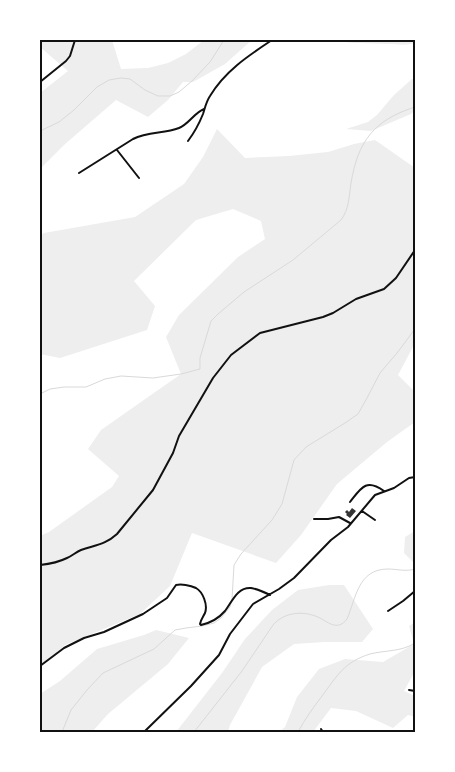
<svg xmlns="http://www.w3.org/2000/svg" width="455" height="772" font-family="'Source Sans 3',sans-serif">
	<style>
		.green { fill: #eee }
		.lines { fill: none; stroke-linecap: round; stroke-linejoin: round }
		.stream { stroke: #d9d9d9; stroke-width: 1 }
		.building { fill: #353535 }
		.minor { stroke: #111; stroke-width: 2 }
		.neatline { fill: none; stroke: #111; stroke-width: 2 }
	</style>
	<rect width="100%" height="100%" fill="#fff"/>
	<path class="green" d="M40,40H112L121,69L148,68L168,63L186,54L204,40H252L225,64L193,82H183L168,100L148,117L116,100L64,145L40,169V93L68,71L40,47Z
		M332,40H415V43C406,46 397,44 387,44C368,43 351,44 332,40Z
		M412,79H415V110L411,114L371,131L346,129L368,122L377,115L394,95Z
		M217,129L245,158L289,156L328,152L354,144L375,140L415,168V343L398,375L415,392V422L387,442L337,484L301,535L276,563L192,533L170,586L140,614L65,645L40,666V536L49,532L112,487L119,476L88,449L101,430L181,374L166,337L179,315L238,257L265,239L261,221L233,209L196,220L134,281L155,306L147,330L60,358L40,354V236L44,233L135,217L184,184L203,157Z
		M415,531V564L404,553L405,537Z
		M329,585H344L373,629L362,642H324L294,644L262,667L230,725L228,732H176L222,673L245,639L272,610L298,590Z
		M415,622V671L404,691L415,696V717L408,715L393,728L356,711L331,708L313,732H279L285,727L297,697L319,669L345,659L383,662L414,644L409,626Z
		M156,630L189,638L168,664L108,714L92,732H40V694L60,681L97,649L144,635Z"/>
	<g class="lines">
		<path class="stream" d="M40,131L59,122L74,110L97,87L109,80L121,78L130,79L145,90L158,96H170L179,92L192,81L210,62L224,40
			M40,394L50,389L64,387H86L105,379L121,376L153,378L181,374L200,369V358L211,321L218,314L244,292L293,260L341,220C349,209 349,197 351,183C358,141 374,120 415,107
			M232,599L234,565L241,554L272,520L282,504L294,460L306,447L345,423L358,414L367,398L380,373L397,353L415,329
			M62,732L71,710L87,690L103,673L154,649L175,630L186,628L202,626L214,623L221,618L230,607L231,603
			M194,732L242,671L273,625C284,612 304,610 320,618C329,623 338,631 347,619C356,598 358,569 388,569C397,569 406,572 415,569
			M298,732C305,719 313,708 322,696C337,676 344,662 370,654C386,650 401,652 415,643"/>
	</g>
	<path class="building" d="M352,508L356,511L350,518L346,515L347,514L345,512L347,510L349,512Z"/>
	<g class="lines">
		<path class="minor" d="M40,82L66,61L70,56L75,40
			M188,141C194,133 199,124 203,114C205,108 206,102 210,96C225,71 248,56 272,40
			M117,150L139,178
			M79,173L133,139C148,131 164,134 179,128C189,124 194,113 204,109
			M350,502C361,488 366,478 384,491
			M362,511L375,520
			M314,519H328L339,517L350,523
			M40,565C49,564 59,562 67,558C72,556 76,552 81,550C95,545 105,545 117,534L153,490L173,453L179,436L213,378L231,355L260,333L323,317L333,313L356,299L384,289L396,278L415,250
			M388,611L403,601L415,591
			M40,666L64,648L84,638L104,632L143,614L167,598L176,585C181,584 190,585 196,588C203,592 208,605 205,613C203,617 201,619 200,624L201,625C210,623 219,618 225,611C232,602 237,587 251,588C257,589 264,592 270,595
			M409,690L415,691
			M321,729L323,732
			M144,732L191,686L219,655L230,634L253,604L279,589L294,578L331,540L348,527L375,495L394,488L409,478L415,477"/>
	</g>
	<rect width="455" height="772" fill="none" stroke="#ffffff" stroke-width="82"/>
	<rect x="41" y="41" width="373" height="690" class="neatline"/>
</svg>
